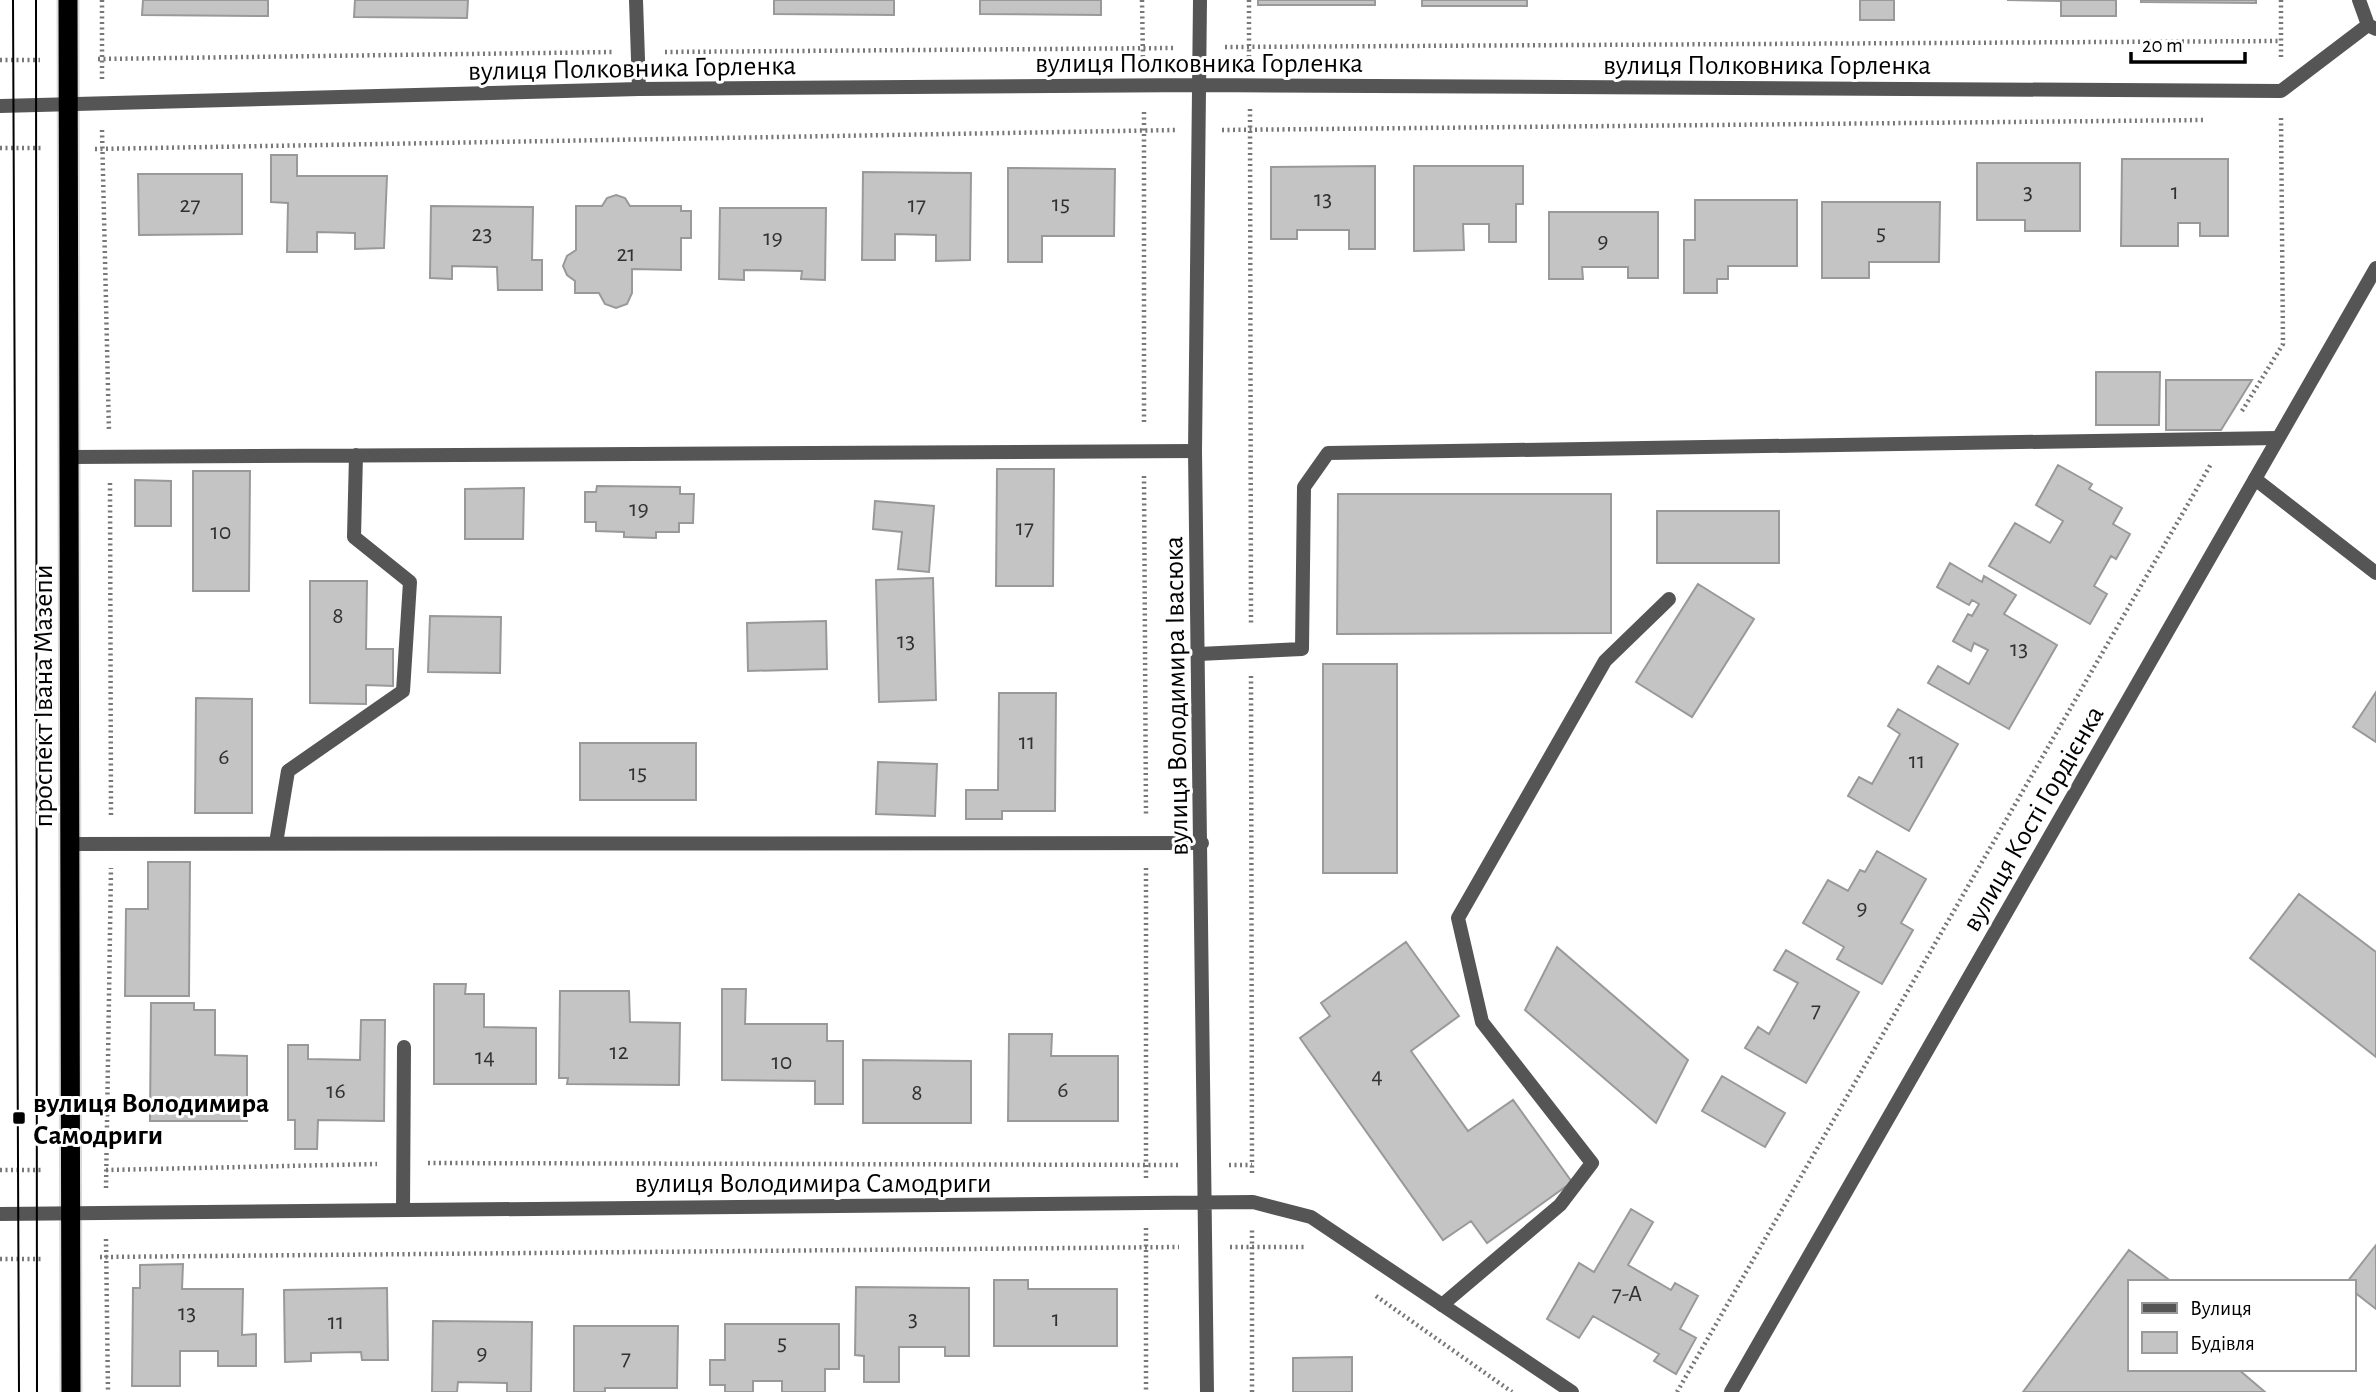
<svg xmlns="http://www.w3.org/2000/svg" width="2376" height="1392" font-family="'Alegreya Sans',sans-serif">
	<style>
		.building { fill: #c4c4c4; stroke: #999; stroke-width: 2 }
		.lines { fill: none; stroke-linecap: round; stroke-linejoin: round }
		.trunk-casing { stroke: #dbdbdb; stroke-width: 23 }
		.path { stroke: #777; stroke-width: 4.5; stroke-dasharray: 2 3.5; stroke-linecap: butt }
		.service { stroke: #555; stroke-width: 14 }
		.minor { stroke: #555; stroke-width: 14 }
		.trunk { stroke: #000; stroke-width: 19 }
		.tram { stroke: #000; stroke-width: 2 }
		.poi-dot { fill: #000; stroke: #fff; stroke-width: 2.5 }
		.labels { text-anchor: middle; stroke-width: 6; stroke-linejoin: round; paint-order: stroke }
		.number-label { font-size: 24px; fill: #313131 }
		.street-label { font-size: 28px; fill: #000; stroke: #fff }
		.poi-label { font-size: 28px; font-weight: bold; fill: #000; stroke: #fff; text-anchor: start }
	</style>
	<rect width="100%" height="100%" fill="#fff"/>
	<path class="building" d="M143,0H268V16L142,15Z
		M355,0H468L467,18L354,17Z
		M774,0H894V15L774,14Z
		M980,0H1101V15L980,14Z
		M1258,0H1375V5H1258Z
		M1422,0H1527V6H1422Z
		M1860,0H1894V20H1860Z
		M2007,0H2116V16H2061V1Z
		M2141,0H2256V3L2141,2Z
		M271,155H297V176H387L384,248L355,249V233L317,232V252H287L288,203L271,202Z
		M2122,159H2228V236H2200V223H2178V246H2121Z
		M1977,163H2080V231H2025V220H1977Z
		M1375,166V249H1349V230H1297V239H1271V167Z
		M1414,166H1523V204H1516V242H1489V224H1463L1464,250L1414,251Z
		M1008,168L1115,169L1114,236H1042V262H1008Z
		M863,172L971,173L970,260L936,261V235L895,234V260H862Z
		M138,174H242V234L139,235Z
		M616,195L625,198L630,206H681V211H691V238H681V270L632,269V293L627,304L616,308L605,304L599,293H575V281L567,275L563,266L567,256L576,250V206H602L607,198Z
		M1695,200H1797V266H1728V279H1717V293H1684V240H1695Z
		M1822,202H1940L1939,262H1869V278H1822Z
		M431,206L533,207L532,260H542V290H498L497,267L452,266V279L430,278Z
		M720,208H826L825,280L801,279L802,271L744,270V280L719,279Z
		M1549,212H1658V278H1628V267H1582L1583,279H1549Z
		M2096,372H2160L2159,425H2096Z
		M2166,380H2252L2221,430H2166Z
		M2058,465L2092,484L2089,489L2122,508L2113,524L2130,534L2116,559L2111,556L2094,586L2107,594L2090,624L1989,566L2015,523L2050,543L2063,521L2036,505Z
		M997,469H1054L1053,586H996Z
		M193,471H250L249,591H193Z
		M135,480L171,481V526H135Z
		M597,486L680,487V494H694L693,523H679V532H656V538L624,537V532L596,531V522H585V492H596Z
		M524,488L523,539H465V489Z
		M1338,494H1611V633L1337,634Z
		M875,501L934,506L929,572L898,569L902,532L873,529Z
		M1657,511H1779V563H1657Z
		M1950,563L1982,582L1984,576L2016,595L2004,614L2057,645L2009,729L1928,683L1938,666L1969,684L1988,650L1974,643L1971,651L1953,641L1968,614L1972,616L1979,604L1972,600L1969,605L1937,587Z
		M933,578L936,700L879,702L876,580Z
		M310,581H367L366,649H393V686L366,685V704L310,703Z
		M1698,584L1754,619L1692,717L1636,682Z
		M430,616L501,617L500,673L428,672Z
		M826,621L827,669L748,671L747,623Z
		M1323,664H1397V873H1323Z
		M2376,692V742L2353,727Z
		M999,693H1056L1055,811H1002V819H966V790H998Z
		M196,698L252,699V813H195Z
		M1898,709L1958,744L1909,831L1848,796L1859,777L1872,784L1900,734L1888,726Z
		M580,743H696V800H580Z
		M878,762L937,764L935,816L876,814Z
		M1877,851L1926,879L1901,923L1913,930L1882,984L1837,959L1844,947L1803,923L1828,880L1848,891L1860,870L1865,872Z
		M148,862H190L189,996H125L126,909H148Z
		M2299,894L2376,952V1057L2250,958Z
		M1406,942L1459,1016L1411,1051L1468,1131L1513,1100L1572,1182L1487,1243L1471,1221L1443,1240L1300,1038L1330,1016L1321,1003Z
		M1557,947L1688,1060L1656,1123L1525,1010Z
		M1786,950L1859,992L1806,1083L1745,1048L1758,1027L1769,1034L1798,983L1774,970Z
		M434,984H466L465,994H484V1027L536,1028V1084H434Z
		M722,989H746L745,1024H827V1041H843V1104H815V1081L722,1080Z
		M560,991H629L630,1022L680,1023L679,1085L567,1084L568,1078H559Z
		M151,1003H194V1010H215V1055L247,1056V1121H150Z
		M361,1020H385L384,1121L318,1120L317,1149H295V1120H288V1045H308V1059L360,1060Z
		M1009,1034H1052L1051,1056H1118V1121H1008Z
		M863,1060L971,1061V1123H863Z
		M1722,1076L1785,1113L1765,1147L1702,1111Z
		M1631,1209L1653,1222L1628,1265L1671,1290L1675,1283L1698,1296L1680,1329L1696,1338L1676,1374L1654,1361L1659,1354L1593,1316L1579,1338L1547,1319L1579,1263L1594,1272Z
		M2376,1245V1309L2353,1291V1282H2347Z
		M2129,1250L2172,1282H2129V1369H2238L2265,1392H2023Z
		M183,1264L182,1289H243L242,1335L256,1334V1366H218V1351H180V1386H132L133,1288H140V1265Z
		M994,1280H1028V1289H1117V1346H994Z
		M856,1287L969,1288V1356H945V1347H899V1382H864V1356L855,1355Z
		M387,1288L388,1360H362L361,1352L311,1353V1361L285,1362L284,1290Z
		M433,1321L532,1322L531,1392H507V1383L458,1382L457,1392H432Z
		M725,1324H839V1369H825V1392H782V1381H753V1392H725V1385H710V1360H725Z
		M574,1326H678L677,1388H605V1392H574Z
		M1352,1357V1392H1293V1358Z"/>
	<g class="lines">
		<g class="trunk-casing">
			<path id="trunk" d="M68,0L71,1392"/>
		</g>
		<path class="path" d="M1142,0L1143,61
			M1249,0V59
			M2281,0V59
			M1225,47L2281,41
			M665,52L1174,48
			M98,59L614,52
			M0,60H40
			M102,79V0
			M1250,109L1251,626
			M1144,112V425
			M102,130L109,432
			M1222,130L2204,120
			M0,148H41
			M95,149L1175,130
			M2242,411L2283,344L2281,116
			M1144,476L1146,817
			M110,483L111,817
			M1251,676L1252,1175
			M428,1163L1179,1165
			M1229,1165H1252
			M0,1170H41
			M106,1170L377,1164
			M1146,1178V868
			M106,1188L111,868
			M1146,1228V1392
			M106,1239L108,1392
			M1230,1247H1305
			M100,1257L1179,1247
			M0,1259H42
			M1376,1296L1512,1392
			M1252,1392V1229
			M1677,1392L2211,464"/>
		<path class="service" d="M636,0L639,89
			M71,457L1195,451
			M2255,479L2376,573
			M1199,654L1302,649L1304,487L1328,453L2278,438
			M276,843L288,771L403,691L410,582L354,537L356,455
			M69,844L1202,843
			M403,1210L404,1047
			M1442,1305L1560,1205L1592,1163L1482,1022L1458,918L1605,661L1669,599"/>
		<path class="minor" d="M1200,0L1195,451L1207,1392
			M2359,0L2368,25
			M0,106L639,89L1200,85L2281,91L2368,25L2376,29
			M0,1214L1253,1202L1311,1217L1572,1392
			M1731,1392L2376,268"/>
		<use href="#trunk" class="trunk"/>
		<path class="tram" d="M13,0L19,1392
			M36,0L37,1392"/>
	</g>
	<rect class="poi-dot" x="12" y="1111" width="14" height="14" rx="3.5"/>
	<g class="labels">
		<g class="number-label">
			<text x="2028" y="199">3</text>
			<text x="2175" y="199">1</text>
			<text x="1323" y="206">13</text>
			<text x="1061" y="211">15</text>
			<text x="190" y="212">27</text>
			<text x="917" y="212">17</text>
			<text x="1881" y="240">5</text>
			<text x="482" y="241">23</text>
			<text x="773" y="245">19</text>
			<text x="1603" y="248">9</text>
			<text x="626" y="261">21</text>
			<text x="639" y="516">19</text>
			<text x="1025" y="535">17</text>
			<text x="221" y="539">10</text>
			<text x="338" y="623">8</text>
			<text x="906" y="648">13</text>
			<text x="2019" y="656">13</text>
			<text x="1027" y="749">11</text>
			<text x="224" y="764">6</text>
			<text x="1917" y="768">11</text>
			<text x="638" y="780">15</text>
			<text x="1862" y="915">9</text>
			<text x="1816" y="1017">7</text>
			<text x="619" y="1059">12</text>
			<text x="485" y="1064">14</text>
			<text x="782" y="1069">10</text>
			<text x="1377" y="1083">4</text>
			<text x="1063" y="1097">6</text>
			<text x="336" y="1098">16</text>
			<text x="917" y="1100">8</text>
			<text x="1627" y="1301">7-А</text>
			<text x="187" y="1320">13</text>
			<text x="913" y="1326">3</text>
			<text x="1056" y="1326">1</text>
			<text x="336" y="1329">11</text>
			<text x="782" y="1350">5</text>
			<text x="482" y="1360">9</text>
			<text x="626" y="1365">7</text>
		</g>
		<g class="street-label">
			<text x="1199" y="72">вулиця Полковника Горленка</text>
			<text x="1767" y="74">вулиця Полковника Горленка</text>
			<text transform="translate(632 67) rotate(-1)" y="10">вулиця Полковника Горленка</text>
			<text transform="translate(42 696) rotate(-90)" y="10">проспект Івана Мазепи</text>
			<text transform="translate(1175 696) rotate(-91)" y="10">вулиця Володимира Івасюка</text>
			<text transform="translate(2032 818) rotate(-60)" y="10">вулиця Кості Гордієнка</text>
			<text x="813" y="1192">вулиця Володимира Самодриги</text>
		</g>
		<g class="poi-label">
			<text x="33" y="1112">вулиця Володимира<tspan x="33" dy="32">Самодриги</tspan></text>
		</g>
	</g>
	<rect x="2128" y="1280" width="228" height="91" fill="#ffffff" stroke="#999999" stroke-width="2"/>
	<rect x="2142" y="1303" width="35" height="10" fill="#555555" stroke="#999999" stroke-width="2"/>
	<text x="2190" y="1315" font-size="21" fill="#000000">Вулиця</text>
	<rect x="2142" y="1332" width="35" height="21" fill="#c4c4c4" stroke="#999999" stroke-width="2"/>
	<text x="2190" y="1350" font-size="21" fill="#000000">Будівля</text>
	<path d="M2131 52v10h114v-10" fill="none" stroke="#000000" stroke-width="3.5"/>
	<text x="2142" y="52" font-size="21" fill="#000000" stroke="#ffffff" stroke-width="5" paint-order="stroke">20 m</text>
</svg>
